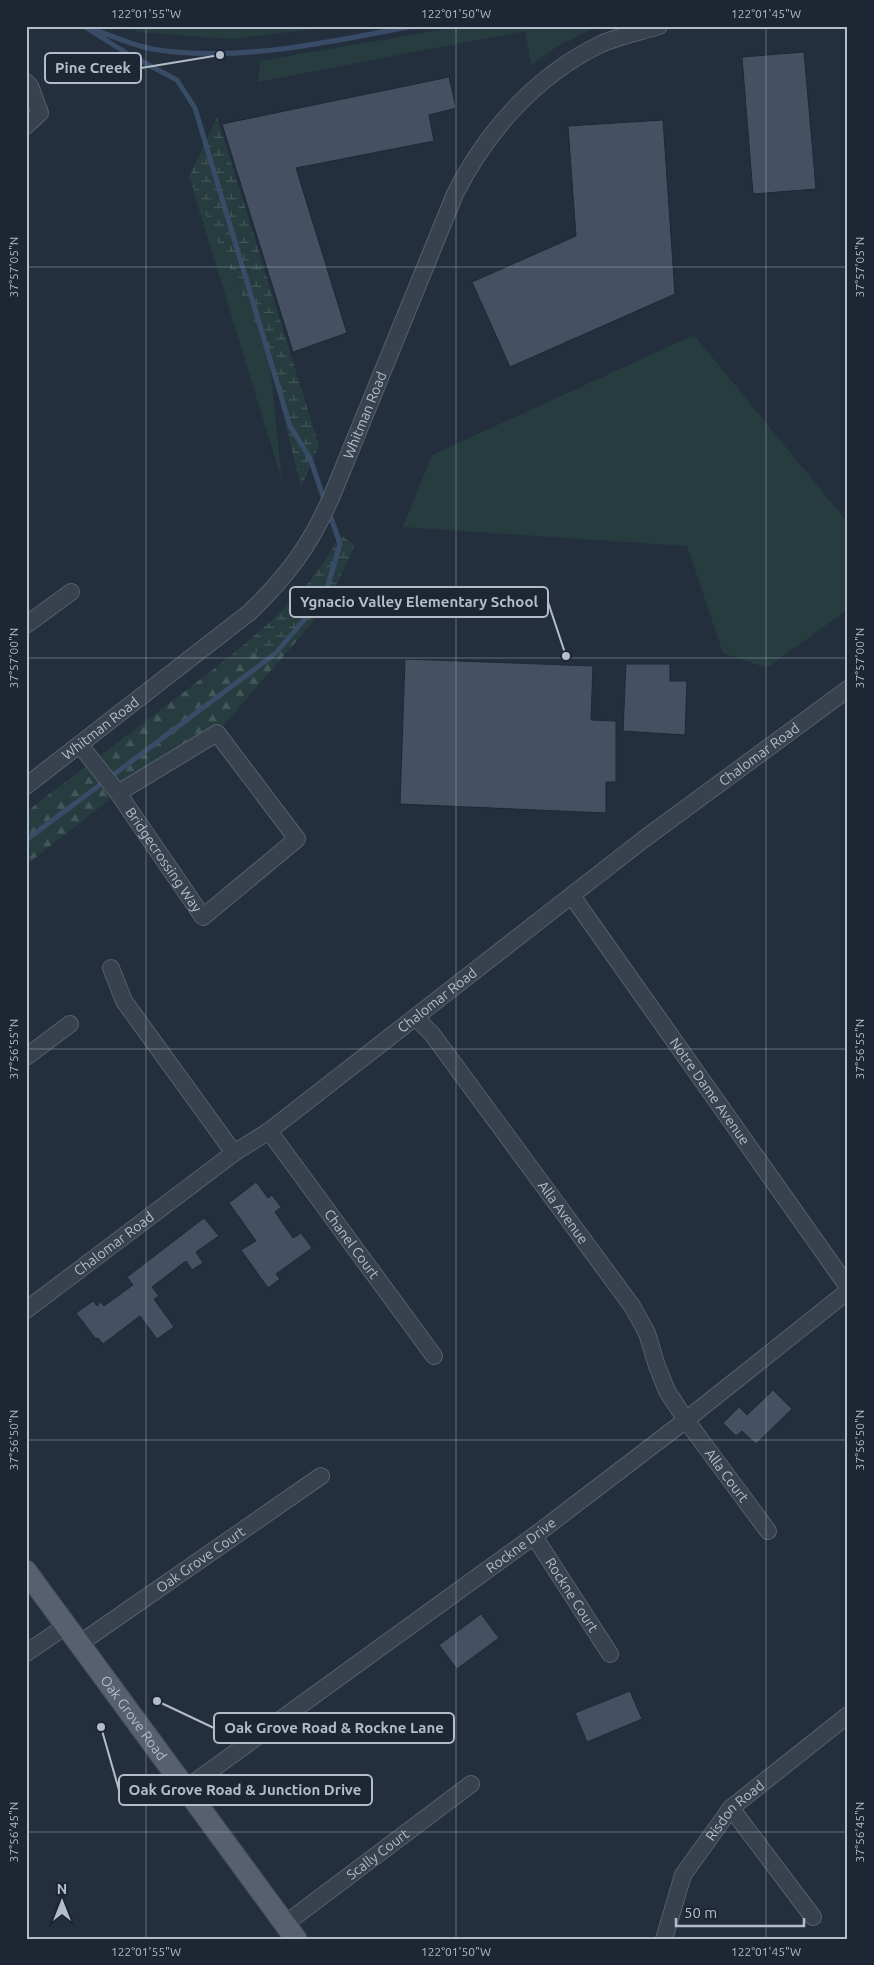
<svg xmlns="http://www.w3.org/2000/svg" width="874" height="1965" font-family="Ubuntu,sans-serif">
	<style>
		.green { fill: #263c3f }
		.forest { fill: url(#forest-firs) }
		.wetland { fill: url(#wetland-marsh) }
		.lines { fill: none; stroke-linecap: round; stroke-linejoin: round }
		.stream { stroke: #394c67; stroke-width: 5 }
		.building { fill: #455162; stroke: #1f2835 }
		.minor-casing { stroke: #565f6c; stroke-width: 18 }
		.major-casing { stroke: #414a57; stroke-width: 23 }
		.minor { stroke: #38414e; stroke-width: 16 }
		.major { stroke: #56606e; stroke-width: 21 }
		.ticks { fill: none; stroke: #b4bcc9; stroke-width: 1; stroke-opacity: 0.45 }
		.labels { text-anchor: middle; stroke-width: 5; stroke-linejoin: round; paint-order: stroke }
		.street-label { font-size: 14px; fill: #b4bcc9; stroke: #1d2633 }
		.leader { fill: none; stroke: #b4bcc9; stroke-width: 2 }
		.callout-dot { fill: #b4bcc9; stroke: #1d2633; stroke-width: 2 }
		.callout { fill: #1d2633; stroke: #b4bcc9; stroke-width: 2 }
		.callout-label { font-size: 15px; text-anchor: middle; font-weight: bold; fill: #b4bcc9 }
		.neatline { fill: none; stroke: #b4bcc9; stroke-width: 2 }
		.ticks-label { font-size: 12px; text-anchor: middle; fill: #b4bcc9 }
	</style>
	<defs>
		<pattern id="forest-firs" width="22" height="20" patternUnits="userSpaceOnUse" patternTransform="scale(1.25)"><rect width="22" height="20" fill="#263c3f"/><path d="M5 1l3.5 6h-7zM16 11l3.5 6h-7z" fill="#435659"/></pattern>
		<pattern id="wetland-marsh" width="20" height="14" patternUnits="userSpaceOnUse" patternTransform="scale(1.25)"><rect width="20" height="14" fill="#263c3f"/><path d="M1 5h8M5 5V1M11 12h8M15 12V8" fill="none" stroke="#435659"/></pattern>
	</defs>
	<rect width="100%" height="100%" fill="#242f3e"/>
	<path class="green" d="M126,26H337L232,39L138,32Z
		M463,26H598L558,46L531,65L525,31L258,82L260,61Z
		M189,177L269,356L282,481Z
		M694,335L848,523V609L767,668L723,653L687,546L403,527L432,455Z"/>
	<path class="forest" d="M300,637L217,733L118,793L26,865V812L218,666Z"/>
	<path class="wetland" d="M217,117L319,446L301,487L269,356L189,177Z
		M340,535L355,545L329,601L300,637L218,666C267,625 310,593 340,535Z"/>
	<g class="lines">
		<path class="stream" d="M85,27L128,54L177,80L195,108L290,426L310,458L325,502
			M94,30C113,36 133,45 152,49C238,63 329,42 413,26
			M26,840L275,654L325,595L340,544L329,512"/>
	</g>
	<path class="building" d="M804,52L816,189L753,194L742,57Z
		M449,77L456,108L429,115L434,141L296,168L347,333L293,352L222,124Z
		M663,120L675,294L510,367L472,282L576,236L568,126Z
		M405,659L593,666L591,720L616,721V782H606V813L400,804Z
		M626,664H670V681H687L685,735L623,731Z
		M256,1182L268,1198L272,1195L281,1207L275,1212L293,1238L301,1233L312,1248L276,1274L280,1279L268,1288L241,1250L256,1241L229,1203Z
		M204,1218L219,1236L196,1252L203,1263L192,1270L186,1261L152,1287L159,1296L154,1299L174,1327L157,1339L140,1316L103,1344L98,1338L96,1339L76,1313L93,1301L97,1306L101,1302L104,1306L133,1285L127,1277Z
		M773,1390L792,1409L756,1444L742,1431L736,1436L723,1423L739,1407L747,1415Z
		M481,1614L499,1638L457,1669L439,1645Z
		M630,1691L642,1719L587,1742L575,1713Z"/>
	<g class="lines">
		<g class="minor-casing">
			<g id="minor">
				<path d="M26,82L30,86L40,113L26,126"/>
				<path d="M26,625L71,592"/>
				<path id="s1" d="M80,745L118,793L203,917L297,839L217,733L118,793"/>
				<path id="s2" d="M26,786L250,612C288,575 309,547 331,498L455,194C487,130 537,75 601,44C619,36 640,32 659,26"/>
				<path id="s3" d="M572,896L848,1287"/>
				<path d="M111,968L124,1001L234,1153"/>
				<path id="s4" d="M416,1018L432,1034L632,1306L647,1333L657,1366L667,1391L686,1420L768,1531"/>
				<path d="M26,1057L70,1024"/>
				<path id="s5" d="M269,1131L434,1356"/>
				<path id="s6" d="M26,1310L234,1153L269,1131L644,839L848,689"/>
				<path id="s7" d="M534,1536L610,1654"/>
				<path id="s8" d="M79,1644L321,1476"/>
				<path d="M26,1653L66,1626"/>
				<path id="s9" d="M185,1789L534,1536L686,1420L848,1291"/>
				<path d="M731,1808L813,1917"/>
				<path id="s10" d="M285,1924L471,1784"/>
				<path id="s11" d="M664,1939L683,1875L731,1808L848,1715"/>
			</g>
		</g>
		<g class="major-casing">
			<g id="major">
				<path id="s12" d="M26,1571L296,1939"/>
			</g>
		</g>
		<use href="#minor" class="minor"/>
		<use href="#major" class="major"/>
	</g>
	<path class="ticks" d="M146,26V1939M456,26V1939M766,26V1939M26,267H848M26,658H848M26,1049H848M26,1440H848M26,1832H848"/>
	<g class="labels">
		<g class="street-label">
			<text dy="5" stroke="none"><textPath href="#s2" startOffset="514">Whitman Road</textPath></text>
			<text dy="5" stroke="none"><textPath href="#s2" startOffset="94">Whitman Road</textPath></text>
			<text dy="5" stroke="none"><textPath href="#s6" startOffset="920">Chalomar Road</textPath></text>
			<text dy="5" stroke="none"><textPath href="#s1" startOffset="142">Bridgecrossing Way</textPath></text>
			<text dy="5" stroke="none"><textPath href="#s6" startOffset="515">Chalomar Road</textPath></text>
			<text dy="5" stroke="none"><textPath href="#s3" startOffset="239">Notre Dame Avenue</textPath></text>
			<text dy="5" stroke="none"><textPath href="#s4" startOffset="244">Alla Avenue</textPath></text>
			<text dy="5" stroke="none"><textPath href="#s6" startOffset="110">Chalomar Road</textPath></text>
			<text dy="5" stroke="none"><textPath href="#s5" startOffset="140">Chanel Court</textPath></text>
			<text dy="5" stroke="none"><textPath href="#s4" startOffset="556">Alla Court</textPath></text>
			<text dy="5" stroke="none"><textPath href="#s9" startOffset="415">Rockne Drive</textPath></text>
			<text dy="5" stroke="none"><textPath href="#s8" startOffset="148">Oak Grove Court</textPath></text>
			<text dy="5" stroke="none"><textPath href="#s7" startOffset="70">Rockne Court</textPath></text>
			<text dy="5" stroke="none"><textPath href="#s12" startOffset="182">Oak Grove Road</textPath></text>
			<text dy="5" stroke="none"><textPath href="#s11" startOffset="150">Risdon Road</textPath></text>
			<text dy="5" stroke="none"><textPath href="#s10" startOffset="116">Scally Court</textPath></text>
		</g>
	</g>
	<path class="leader" d="M220 55L141 68M566 656L548 602M157 1701L214 1728M101 1727L119 1790"/>
	<g class="callout-dot">
		<circle cx="220" cy="55" r="5"/>
		<circle cx="566" cy="656" r="5"/>
		<circle cx="157" cy="1701" r="5"/>
		<circle cx="101" cy="1727" r="5"/>
	</g>
	<g class="callout">
		<rect x="45" y="53" width="96" height="30" rx="5"/>
		<rect x="290" y="587" width="258" height="30" rx="5"/>
		<rect x="214" y="1713" width="240" height="30" rx="5"/>
		<rect x="119" y="1775" width="253" height="30" rx="5"/>
	</g>
	<g class="callout-label">
		<text x="93" y="73">Pine Creek</text>
		<text x="419" y="607">Ygnacio Valley Elementary School</text>
		<text x="334" y="1733">Oak Grove Road &amp; Rockne Lane</text>
		<text x="245" y="1795">Oak Grove Road &amp; Junction Drive</text>
	</g>
	<rect width="874" height="1965" fill="none" stroke="#1d2633" stroke-width="55"/>
	<g transform="translate(62 1902)" stroke="#1d2633" stroke-width="4" paint-order="stroke">
	<path d="M0-4L9 19L0 12L-9 19Z" fill="#b4bcc9"/>
	<text y="-8" font-size="14" font-weight="bold" text-anchor="middle" fill="#b4bcc9">N</text>
	</g>
	<path d="M676 1918v8h128v-8" fill="none" stroke="#b4bcc9" stroke-width="2.5"/>
	<text x="684" y="1918" font-size="15" fill="#b4bcc9" stroke="#1d2633" stroke-width="4" paint-order="stroke">50 m</text>
	<rect x="28" y="28" width="818" height="1910" class="neatline"/>
	<g class="ticks-label">
		<text x="146" y="18">122°01'55"W</text>
		<text x="456" y="18">122°01'50"W</text>
		<text x="766" y="18">122°01'45"W</text>
		<text transform="translate(14 267) rotate(-90)" y="4">37°57'05"N</text>
		<text transform="translate(860 267) rotate(-90)" y="4">37°57'05"N</text>
		<text transform="translate(14 658) rotate(-90)" y="4">37°57'00"N</text>
		<text transform="translate(860 658) rotate(-90)" y="4">37°57'00"N</text>
		<text transform="translate(14 1049) rotate(-90)" y="4">37°56'55"N</text>
		<text transform="translate(860 1049) rotate(-90)" y="4">37°56'55"N</text>
		<text transform="translate(14 1440) rotate(-90)" y="4">37°56'50"N</text>
		<text transform="translate(860 1440) rotate(-90)" y="4">37°56'50"N</text>
		<text transform="translate(14 1832) rotate(-90)" y="4">37°56'45"N</text>
		<text transform="translate(860 1832) rotate(-90)" y="4">37°56'45"N</text>
		<text x="146" y="1956">122°01'55"W</text>
		<text x="456" y="1956">122°01'50"W</text>
		<text x="766" y="1956">122°01'45"W</text>
	</g>
</svg>
